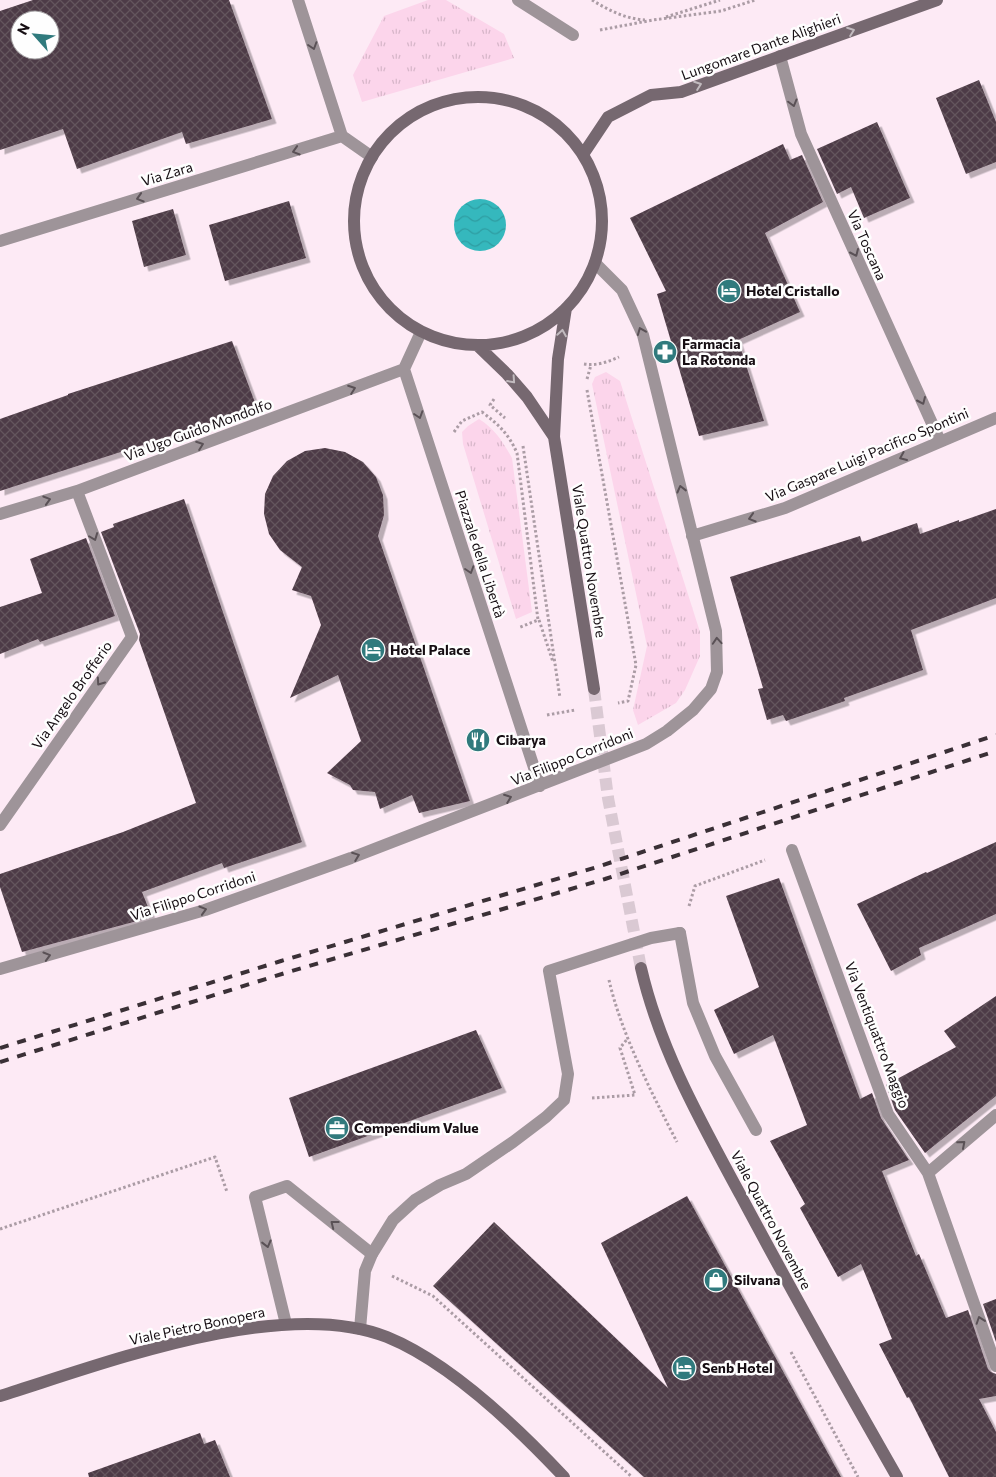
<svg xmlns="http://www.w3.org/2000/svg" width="996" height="1477" font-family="Commissioner,sans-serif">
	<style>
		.grass { fill: url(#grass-tufts) }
		.water { fill: url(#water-waves) }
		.building { fill: url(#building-cross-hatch); fill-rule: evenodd; filter: url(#shadow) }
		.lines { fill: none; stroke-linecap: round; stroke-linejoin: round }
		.secondary-tunnel { stroke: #dac9d3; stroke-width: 12; stroke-dasharray: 12 6; stroke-linecap: butt }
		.path { stroke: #ab9ca5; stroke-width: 3; stroke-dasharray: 2.5 2.5; stroke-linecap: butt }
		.lane { stroke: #9e9499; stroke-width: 12 }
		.street { stroke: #9e9499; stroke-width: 12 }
		.secondary { stroke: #766870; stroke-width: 12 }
		.rail { stroke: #3a3036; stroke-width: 4; stroke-dasharray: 9 9; stroke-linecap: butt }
		.oneway { stroke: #c1babe }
		.oneway2 { stroke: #5a5156 }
		.labels { text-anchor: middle; stroke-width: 5; stroke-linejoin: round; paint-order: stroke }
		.street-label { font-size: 14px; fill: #160e13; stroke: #fefefe }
		.poi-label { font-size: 14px; font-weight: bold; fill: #160e13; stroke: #fefefe; text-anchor: start }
	</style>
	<defs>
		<pattern id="grass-tufts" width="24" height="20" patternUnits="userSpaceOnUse" patternTransform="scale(1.25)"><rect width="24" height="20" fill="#fcd5eb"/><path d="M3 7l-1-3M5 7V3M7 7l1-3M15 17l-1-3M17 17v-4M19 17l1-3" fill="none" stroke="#d7b6c9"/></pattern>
		<pattern id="water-waves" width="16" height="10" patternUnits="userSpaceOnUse" patternTransform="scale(1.25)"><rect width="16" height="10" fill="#35b8bd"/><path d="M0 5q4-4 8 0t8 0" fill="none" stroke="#2e9da2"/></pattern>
		<pattern id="building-cross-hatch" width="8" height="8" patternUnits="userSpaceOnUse" patternTransform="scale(1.25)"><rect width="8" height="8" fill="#4e3b46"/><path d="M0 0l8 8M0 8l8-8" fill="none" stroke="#63545d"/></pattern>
		<filter id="shadow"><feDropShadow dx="4.5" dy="4.5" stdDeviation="0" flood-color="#0004"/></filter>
	</defs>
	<rect width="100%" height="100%" fill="#fdeaf5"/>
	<path class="grass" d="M428,0H446L504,34L514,58L362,102L353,75L384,16Z
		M606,372L620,381L700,632V656L685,690L676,703L638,725L633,710L647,646L592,384L595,377Z
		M479,419C495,429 503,442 512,458L532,612L516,619L463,444L462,432L468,426Z"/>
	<path class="water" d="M454 225a26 26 0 1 1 52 0a26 26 0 1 1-52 0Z"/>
	<path class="building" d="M33,0H229L272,119L186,144L182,132L77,169L63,129L0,150V11ZM20,20H50V50H20Z
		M979,80L996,122V162L966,174L936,98Z
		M877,122L910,198L864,218L851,187L837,194L817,149Z
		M783,144L790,160L802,155L823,202L765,233L800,312L738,340L764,421L699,436L657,294L666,291L630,218Z
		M289,201L306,258L225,281L209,225Z
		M173,209L186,255L144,267L132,221Z
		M232,341L257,408L0,491V419L68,395V394Z
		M325,448L345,452L363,462L376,477L383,495L384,515L378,536L470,801L419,813L412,795L380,809L375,792L353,790L350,785L327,773L361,741L338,675L290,698L321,625L311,596L292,590L302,567L280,550L269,534L264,514L265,494L273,476L287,461L305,451Z
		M184,499L302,842L224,868L222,863L142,892L152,917L22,952L0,887V874L123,832L196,803L139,640L140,634L101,532L114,527L113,524Z
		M996,509V598L911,630L923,670L844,698L845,701L786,721L783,715L767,720L758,689L763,688L730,577L860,536L862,542L917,523L920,534L959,520V522Z
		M86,538L115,616L40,642L38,639L0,654V607L42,593L30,559Z
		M996,842V914L919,948L921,955L891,971L857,904L926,872L927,873Z
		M779,878L860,1099L872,1093L881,1118L909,1160L882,1171L916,1256L919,1254L946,1318L968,1310L988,1369L991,1372L996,1374V1396L979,1399L996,1432V1477H949L909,1397L907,1398L879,1344L892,1339L861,1264L838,1277L800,1208L805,1204L770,1141L807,1125L773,1035L734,1054L714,1010L759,987L726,896Z
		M996,996V1096L925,1153L895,1110L886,1085L956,1047L944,1031Z
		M476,1030L502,1088L309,1157L289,1098Z
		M687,1196L841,1477H644L433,1286L494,1222L668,1388L601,1243Z
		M996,1299V1342L983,1304Z
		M200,1433L204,1444L215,1440L230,1477H89L88,1473Z"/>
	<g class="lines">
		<path class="secondary-tunnel" d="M594,689L608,798L641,968"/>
		<path class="path" d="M592,0C608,10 626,19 645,20
			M666,17L720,0
			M600,30L653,20L721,11L755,0
			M584,364C596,366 608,362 619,357
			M587,379L591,365
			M587,390L636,665L628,701L618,703
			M494,399L490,405L505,418
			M454,432L462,421L482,412C499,425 508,433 517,453L538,620L518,628
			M523,446L560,698
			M539,620L553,662
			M547,715L575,710
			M689,906L695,886L765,860
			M609,980C621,1033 652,1094 677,1142
			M592,1098L635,1095L620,1048L628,1038
			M0,1229L215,1157L227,1192
			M392,1276L433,1296L632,1477
			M791,1352L858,1477"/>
		<path class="lane" d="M680,933L693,1003L715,1056L756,1130
			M286,1324L255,1197L287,1186L372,1254"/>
		<path class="street" d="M298,0L342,136
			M518,0L573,35
			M780,56L801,134L940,441
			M342,136L372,157
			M0,241L342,136
			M421,332L404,369L540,786
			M0,514L77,491L404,369
			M692,536L785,508L996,418
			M0,825L132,637L77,491
			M792,850L888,1114L928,1173L996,1366
			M0,969L205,910L351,858L646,744L667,731L693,710L711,689L717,672L716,631L643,335L622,290L595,263
			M928,1173L996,1115
			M360,1329L365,1271L372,1254L393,1220L415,1200L440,1185L466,1174L513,1142L546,1117L564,1100L568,1074L549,971L651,938L680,933"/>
		<path class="secondary" d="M354 221a124 124 0 1 1 248 0a124 124 0 1 1-248 0Z
			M584,153L608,117L651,95L681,92L937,0
			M566,308L558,359L554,437L594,689
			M478,346L507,374L527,397L554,437
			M641,968C660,1050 701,1122 741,1196C791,1290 844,1384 897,1477
			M0,1396C103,1364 282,1295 387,1337C451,1363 517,1427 564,1477"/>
		<path class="rail" d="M0,1048L281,961L597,867L996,735
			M0,1062L285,973L605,879L996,751"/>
	</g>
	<defs><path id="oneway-chevron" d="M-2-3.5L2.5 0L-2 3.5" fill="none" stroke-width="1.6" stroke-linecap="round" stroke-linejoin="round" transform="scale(1.25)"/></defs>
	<g class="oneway">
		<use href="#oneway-chevron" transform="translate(851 31) rotate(-20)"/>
		<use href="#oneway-chevron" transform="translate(698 85) rotate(-20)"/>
		<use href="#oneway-chevron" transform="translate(562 333) rotate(-81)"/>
		<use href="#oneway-chevron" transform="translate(512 380) rotate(48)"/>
	</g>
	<g class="oneway2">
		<use href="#oneway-chevron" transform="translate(313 46) rotate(72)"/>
		<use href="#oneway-chevron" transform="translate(793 103) rotate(75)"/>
		<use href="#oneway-chevron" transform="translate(296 151) rotate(163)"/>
		<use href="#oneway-chevron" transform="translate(140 198) rotate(163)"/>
		<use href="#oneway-chevron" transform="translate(855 253) rotate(66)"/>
		<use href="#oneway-chevron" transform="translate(641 331) rotate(-112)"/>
		<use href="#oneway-chevron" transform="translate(352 389) rotate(-20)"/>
		<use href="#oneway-chevron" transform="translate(922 401) rotate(66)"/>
		<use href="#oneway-chevron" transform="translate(419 415) rotate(72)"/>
		<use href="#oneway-chevron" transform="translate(200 445) rotate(-20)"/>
		<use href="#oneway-chevron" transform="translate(903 457) rotate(157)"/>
		<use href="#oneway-chevron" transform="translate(681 489) rotate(-104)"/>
		<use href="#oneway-chevron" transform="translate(47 500) rotate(-17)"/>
		<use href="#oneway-chevron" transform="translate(752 518) rotate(163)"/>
		<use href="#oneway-chevron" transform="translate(94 537) rotate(69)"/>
		<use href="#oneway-chevron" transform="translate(470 570) rotate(72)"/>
		<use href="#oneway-chevron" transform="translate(717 641) rotate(-94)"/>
		<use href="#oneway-chevron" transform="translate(100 682) rotate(125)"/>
		<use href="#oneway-chevron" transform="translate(508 798) rotate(-21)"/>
		<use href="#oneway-chevron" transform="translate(356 856) rotate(-21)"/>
		<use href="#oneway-chevron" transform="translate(203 910) rotate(-17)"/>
		<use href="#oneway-chevron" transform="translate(47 956) rotate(-16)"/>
		<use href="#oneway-chevron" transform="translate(962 1144) rotate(-41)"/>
		<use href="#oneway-chevron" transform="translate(334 1224) rotate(-142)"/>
		<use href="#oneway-chevron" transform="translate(267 1244) rotate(76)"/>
		<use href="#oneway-chevron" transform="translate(980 1320) rotate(-109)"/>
	</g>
	<defs>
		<g id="hotel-disc" transform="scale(1.25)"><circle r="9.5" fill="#307a7d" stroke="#fefefe"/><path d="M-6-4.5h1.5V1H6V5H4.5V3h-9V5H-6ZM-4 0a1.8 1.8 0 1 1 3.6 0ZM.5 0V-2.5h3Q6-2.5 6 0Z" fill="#fff"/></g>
		<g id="pharmacy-disc" transform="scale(1.25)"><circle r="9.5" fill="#307a7d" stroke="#fefefe"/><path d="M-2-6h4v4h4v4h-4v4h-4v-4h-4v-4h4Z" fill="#fff"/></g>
		<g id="restaurant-disc" transform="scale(1.25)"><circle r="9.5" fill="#307a7d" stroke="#fefefe"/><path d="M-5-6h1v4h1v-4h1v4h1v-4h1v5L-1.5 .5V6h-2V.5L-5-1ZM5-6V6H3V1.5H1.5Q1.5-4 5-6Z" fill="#fff"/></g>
		<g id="office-disc" transform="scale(1.25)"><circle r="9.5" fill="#307a7d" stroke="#fefefe"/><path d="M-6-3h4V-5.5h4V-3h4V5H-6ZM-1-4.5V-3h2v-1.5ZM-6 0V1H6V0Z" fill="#fff"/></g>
		<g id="shop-disc" transform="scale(1.25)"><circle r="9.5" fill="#307a7d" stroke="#fefefe"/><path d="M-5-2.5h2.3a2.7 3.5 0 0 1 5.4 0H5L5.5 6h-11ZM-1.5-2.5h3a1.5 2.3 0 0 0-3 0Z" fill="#fff"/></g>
	</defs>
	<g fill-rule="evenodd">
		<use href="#hotel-disc" x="729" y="291"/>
		<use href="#pharmacy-disc" x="665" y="352"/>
		<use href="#hotel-disc" x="373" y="650"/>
		<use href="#restaurant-disc" x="478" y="740"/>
		<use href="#office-disc" x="337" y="1128"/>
		<use href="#shop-disc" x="716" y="1280"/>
		<use href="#hotel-disc" x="684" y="1368"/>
	</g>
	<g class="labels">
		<g class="street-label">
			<text transform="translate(761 47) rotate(-20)" y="5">Lungomare Dante Alighieri</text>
			<text transform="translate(167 174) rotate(-17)" y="5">Via Zara</text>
			<text transform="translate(867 245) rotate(66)" y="5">Via Toscana</text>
			<text transform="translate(198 430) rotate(-20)" y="5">Via Ugo Guido Mondolfo</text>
			<text transform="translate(867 455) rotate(-23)" y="5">Via Gaspare Luigi Pacifico Spontini</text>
			<text transform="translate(480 554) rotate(72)" y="5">Piazzale della Libertà</text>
			<text transform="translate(589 561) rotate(81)" y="5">Viale Quattro Novembre</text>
			<text transform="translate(72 695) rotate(-55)" y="5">Via Angelo Brofferio</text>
			<text transform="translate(572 757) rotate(-22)" y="5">Via Filippo Corridoni</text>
			<text transform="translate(193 896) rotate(-18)" y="5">Via Filippo Corridoni</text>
			<text transform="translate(877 1035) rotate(69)" y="5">Via Ventiquattro Maggio</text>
			<text transform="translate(771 1220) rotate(62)" y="5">Viale Quattro Novembre</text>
			<text transform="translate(197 1326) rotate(-12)" y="5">Viale Pietro Bonopera</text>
		</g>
		<g class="poi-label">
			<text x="746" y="296">Hotel Cristallo</text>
			<text x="682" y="349">Farmacia<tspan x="682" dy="16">La Rotonda</tspan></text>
			<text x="390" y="655">Hotel Palace</text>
			<text x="496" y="745">Cibarya</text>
			<text x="354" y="1133">Compendium Value</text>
			<text x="734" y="1285">Silvana</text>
			<text x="702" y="1373">Senb Hotel</text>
		</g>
	</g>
	<g transform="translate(35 35) rotate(297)"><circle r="24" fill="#fefefe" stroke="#a19ea0"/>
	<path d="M0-4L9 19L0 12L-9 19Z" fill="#307a7d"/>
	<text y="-8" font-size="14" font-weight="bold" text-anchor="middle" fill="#160e13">N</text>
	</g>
</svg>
